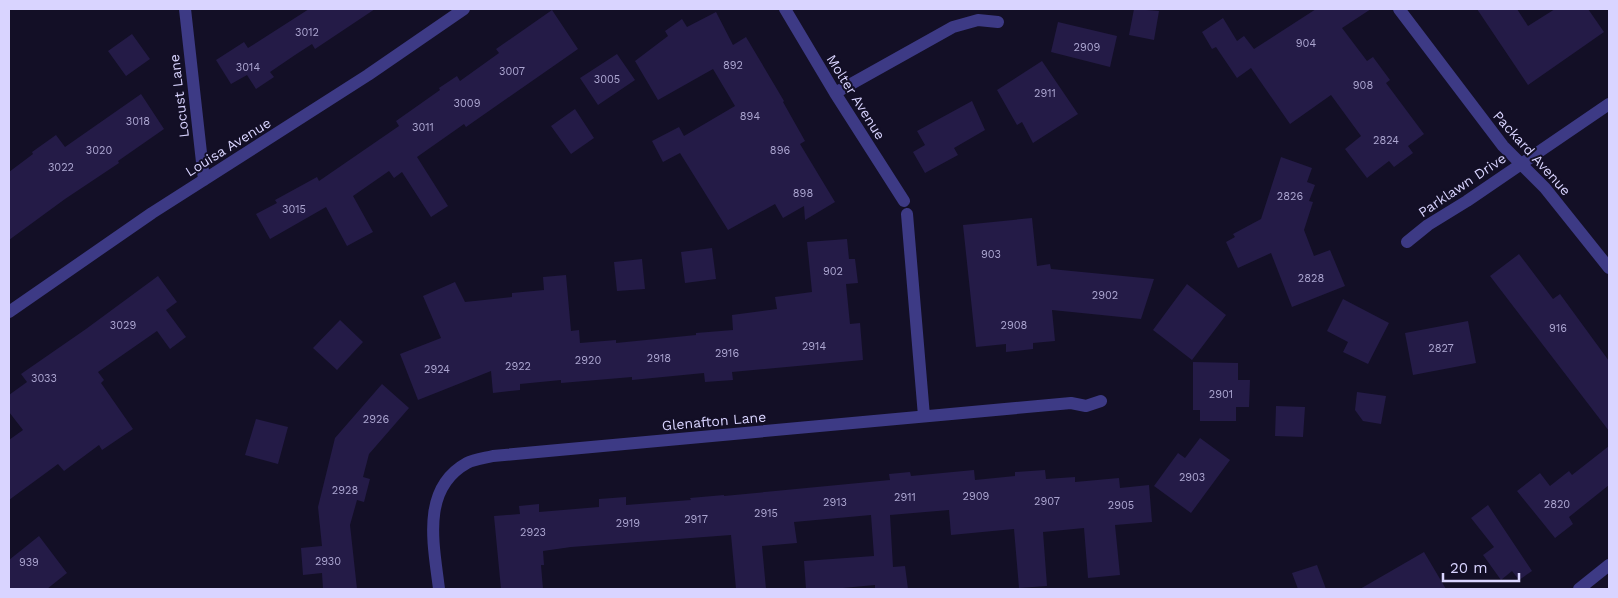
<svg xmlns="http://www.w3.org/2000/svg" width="1618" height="598" font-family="'Work Sans',sans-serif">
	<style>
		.building { fill: #241b47 }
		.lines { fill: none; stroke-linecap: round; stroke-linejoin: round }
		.minor { stroke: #3d3a85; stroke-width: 12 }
		.labels { text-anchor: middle; stroke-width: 4; stroke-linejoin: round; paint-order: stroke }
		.number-label { font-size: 11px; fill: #aca6d1 }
		.street-label { font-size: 14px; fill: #d9d4ff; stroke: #130f26 }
	</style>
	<rect width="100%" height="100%" fill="#130f26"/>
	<path class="building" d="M309,9H375L315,49L312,44L295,55L270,72L274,77L256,89L247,75L231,84L216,60L244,42L248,48Z
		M1134,9L1159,11L1154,40L1129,35Z
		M1316,9H1371L1342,28L1367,61L1373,57L1390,80L1386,83L1424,134L1408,146L1413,153L1394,167L1389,161L1367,178L1345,149L1361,136L1331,95L1290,124L1251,68L1237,78L1216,47L1212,49L1202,32L1223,18L1237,41L1244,36L1254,49Z
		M1477,9H1517L1528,26L1555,9H1588L1604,32L1528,85Z
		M552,10L578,49L466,127L464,124L417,157L448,206L431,217L402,172L394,178L389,171L353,196L373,232L347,246L326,207L270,239L256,214L277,203L275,200L317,177L319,181L399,126L396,121L440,90L439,88L457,76L460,81L499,53L496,49Z
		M716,12L733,45L746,37L784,101L783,102L805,141L800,144L835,202L805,220L804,206L783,218L775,204L728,230L680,153L663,162L652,141L679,127L684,136L735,106L713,69L658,100L635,61L668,36L665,31L682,19L687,27Z
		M1058,22L1117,36L1110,67L1051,52Z
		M132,34L150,59L126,76L108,51Z
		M617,54L635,80L598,105L580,78Z
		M1042,61L1078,114L1033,143L1022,122L1017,125L997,90Z
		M141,94L164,129L118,161L119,163L65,199L9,240V172L33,154L32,152L56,135L65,147Z
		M972,101L985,130L954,148L958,155L925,173L913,152L925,145L917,131Z
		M575,109L594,138L571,154L551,126Z
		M1281,157L1312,168L1307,182L1315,185L1309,201L1313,202L1304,230L1314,256L1330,250L1345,286L1292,307L1271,253L1238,268L1226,242L1235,237L1233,234L1261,219Z
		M1032,218L1037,266L1050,264L1051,269L1154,279L1141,319L1052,310L1055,341L1033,343V349L1006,352V344L976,347L963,225Z
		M847,239L849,259H855L858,283L846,284L850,324L860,323L863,360L732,372L733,380L705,382L704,373L632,380V377L561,383V380L520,384V390L493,393L491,371L418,400L400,354L441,338L423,296L455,282L465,302L512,297V293L544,290L543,277L566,275L571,331L579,330L580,343L616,340V343L696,335V333L733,330L732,315L777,309L775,297L812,292L807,242Z
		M712,248L716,279L685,283L681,252Z
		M1519,254L1553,299L1560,294L1609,361V431L1490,276Z
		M642,259L645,289L617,291L614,262Z
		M158,276L177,302L166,310L186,337L170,349L157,331L98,372L104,380L101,383L133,429L102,450L99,445L64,471L58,464L9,500V440L23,430L9,412V395L27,382L21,374L86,329Z
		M1187,284L1226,315L1192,360L1153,330Z
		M1343,299L1389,323L1368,364L1343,352L1348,342L1327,331Z
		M340,320L363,342L337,370L313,348Z
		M1468,321L1476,363L1413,375L1405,333Z
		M1193,362L1238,363V380H1250L1249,407H1236V421H1200V410H1193Z
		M382,384L409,408L369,454L363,477L370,479L364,502L357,500L350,525L357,589H323L322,573L303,575L301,548L322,546L318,507L335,438Z
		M1357,392L1386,396L1381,424L1363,421L1355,410Z
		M1276,406L1305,407L1303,437L1275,436Z
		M256,419L288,427L278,464L245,455Z
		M1200,438L1230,460L1191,513L1154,486L1178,453L1185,458Z
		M1609,446V485L1569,517L1573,524L1555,538L1517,491L1540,473L1550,486L1569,471L1572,475Z
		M974,470L975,480L1015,476V472L1045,470L1046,479L1075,477V482L1119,478L1120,488L1149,485L1152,522L1115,525L1120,575L1088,578L1084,528L1043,532L1047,586L1019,588L1014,529L951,535L949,510L890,515L893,567L905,566L908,589H875V585L832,589H806L804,561L874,556L871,515L794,522L797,543L762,546L766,589H736L731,535L571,547L543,551L544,565H541L543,589H501L494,516L520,514L519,506L539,504V512L599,507V499L626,497V505L691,500L690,498L724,495V496L890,480L889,474L910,472L911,476Z
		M1488,505L1532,571L1519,580L1512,571L1501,580L1483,555L1494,547L1471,518Z
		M39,536L67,573L47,589H9V560Z
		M1424,552L1446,589H1360Z
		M1317,565L1326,589H1298L1292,573Z"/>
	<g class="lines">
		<path class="minor" d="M185,9L204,180
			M785,9L835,93L904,201
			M1399,9L1503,146L1545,188L1609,268
			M835,93L953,27L978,20L998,22
			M907,214L924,416
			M1407,242L1428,225L1467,201L1609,104
			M9,312L152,213L368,75L464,9
			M439,589C434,546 420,489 467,463C474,459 485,458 493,456L1071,403L1086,406L1101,401
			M1579,589L1609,565"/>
	</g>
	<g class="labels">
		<g class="number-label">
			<text x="307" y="36">3012</text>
			<text x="1306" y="47">904</text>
			<text x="1087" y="51">2909</text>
			<text x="733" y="69">892</text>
			<text x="248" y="71">3014</text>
			<text x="512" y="75">3007</text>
			<text x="607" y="83">3005</text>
			<text x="1363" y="89">908</text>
			<text x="1045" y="97">2911</text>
			<text x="467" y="107">3009</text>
			<text x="750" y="120">894</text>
			<text x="138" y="125">3018</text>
			<text x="423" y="131">3011</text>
			<text x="1386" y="144">2824</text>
			<text x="99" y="154">3020</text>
			<text x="780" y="154">896</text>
			<text x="61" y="171">3022</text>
			<text x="803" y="197">898</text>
			<text x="1290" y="200">2826</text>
			<text x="294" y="213">3015</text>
			<text x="991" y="258">903</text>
			<text x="833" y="275">902</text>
			<text x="1311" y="282">2828</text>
			<text x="1105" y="299">2902</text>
			<text x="123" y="329">3029</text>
			<text x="1014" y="329">2908</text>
			<text x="1558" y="332">916</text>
			<text x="814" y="350">2914</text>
			<text x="1441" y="352">2827</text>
			<text x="727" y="357">2916</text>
			<text x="659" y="362">2918</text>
			<text x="588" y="364">2920</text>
			<text x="518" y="370">2922</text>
			<text x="437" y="373">2924</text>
			<text x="44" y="382">3033</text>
			<text x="1221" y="398">2901</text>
			<text x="376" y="423">2926</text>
			<text x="1192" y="481">2903</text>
			<text x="345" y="494">2928</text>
			<text x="976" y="500">2909</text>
			<text x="905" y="501">2911</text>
			<text x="1047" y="505">2907</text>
			<text x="835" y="506">2913</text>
			<text x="1557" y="508">2820</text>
			<text x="1121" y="509">2905</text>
			<text x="766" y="517">2915</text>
			<text x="696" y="523">2917</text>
			<text x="628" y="527">2919</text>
			<text x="533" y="536">2923</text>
			<text x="328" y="565">2930</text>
			<text x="29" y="566">939</text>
		</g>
		<g class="street-label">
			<text transform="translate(179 96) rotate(-97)" y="5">Locust Lane</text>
			<text transform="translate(856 97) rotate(58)" y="5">Molter Avenue</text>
			<text transform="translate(228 147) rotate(-32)" y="5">Louisa Avenue</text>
			<text transform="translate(1532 153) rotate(48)" y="5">Packard Avenue</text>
			<text transform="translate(1462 185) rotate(-34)" y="5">Parklawn Drive</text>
			<text transform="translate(714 421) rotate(-5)" y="5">Glenafton Lane</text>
		</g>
	</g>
	<rect width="1618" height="598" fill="none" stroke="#d9d4ff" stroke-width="20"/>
	<path d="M1443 573v8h76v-8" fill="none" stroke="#d9d4ff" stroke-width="2.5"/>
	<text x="1450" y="573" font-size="15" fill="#d9d4ff" stroke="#130f26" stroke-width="4" paint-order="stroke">20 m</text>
</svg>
